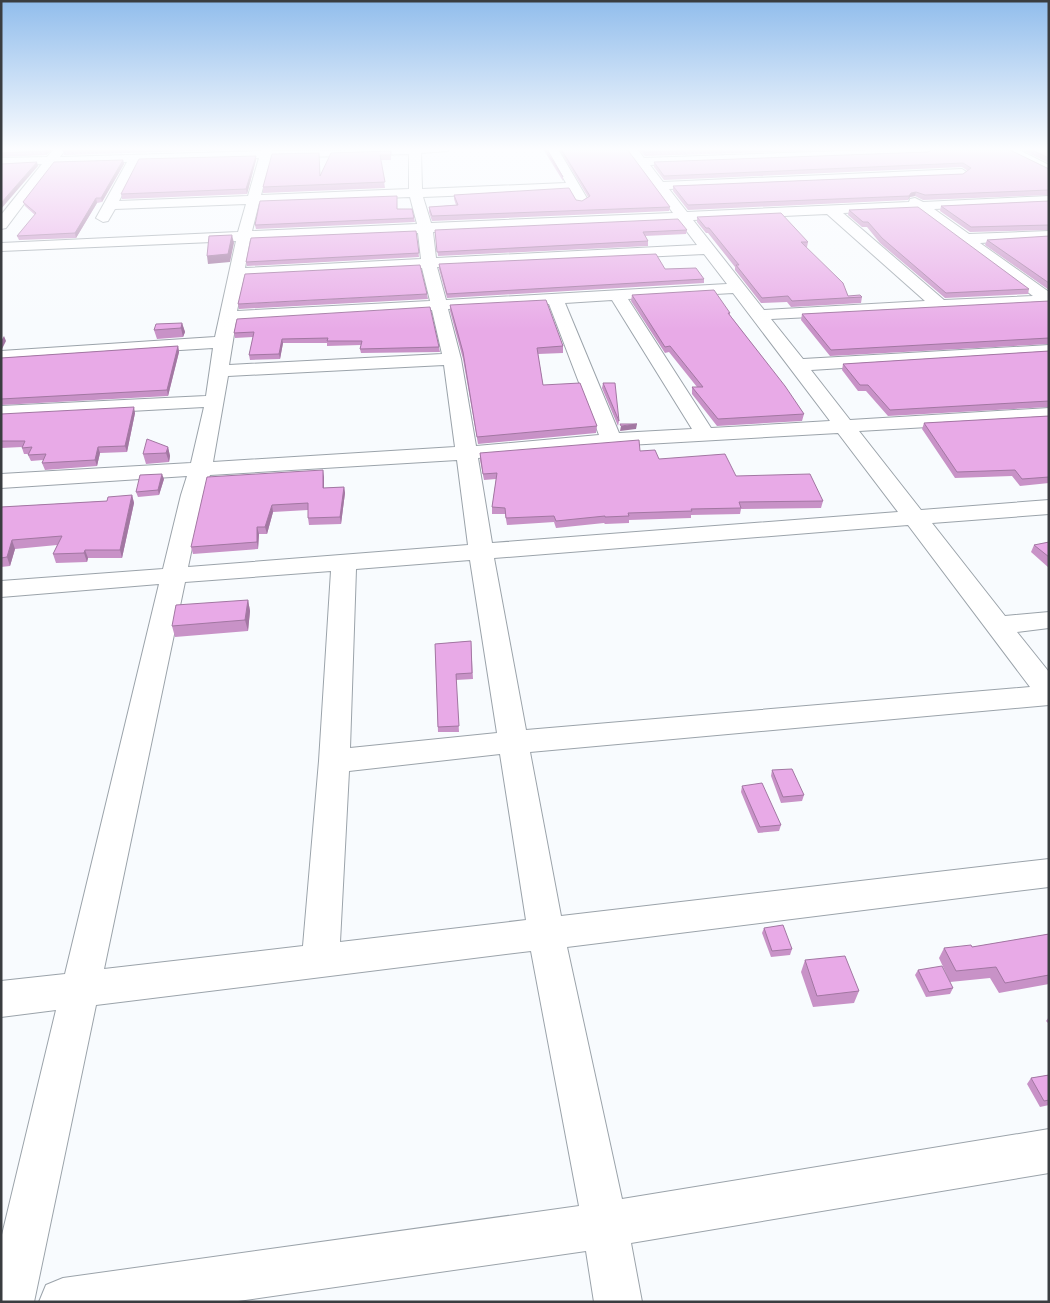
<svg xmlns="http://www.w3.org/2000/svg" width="1050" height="1303" font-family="'Work Sans',sans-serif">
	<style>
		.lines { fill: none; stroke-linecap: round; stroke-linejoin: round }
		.street-casing { stroke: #9ba3aa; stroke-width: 2 }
		.street { fill: #fff; fill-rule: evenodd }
		.wall { fill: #c892c7 }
		.shaded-wall { fill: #a277a2 }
		.building { fill: #e8aae7; stroke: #a277a2 }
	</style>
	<rect width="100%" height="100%" fill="#f8fbfe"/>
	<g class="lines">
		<g class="street-casing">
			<path id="street" d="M54,149H64L65,150L60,157L261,151L262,149H272V151L449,149L448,151L421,153L422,189L566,183L547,149H558L588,200L581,204L576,203L570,191L423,197L431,223L673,213L626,149H637L644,158L900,149H931L933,151L927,154L650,165L663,182L962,169L968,173L962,177L669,189L687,212L909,202L910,199L915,198L923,202L1049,196V204L934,209L969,234L1049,231V239L980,243L1049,292V305L771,319L803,359L1049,345V355L811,370L850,420L1049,408V420L859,431L921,510L1049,500V514L932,523L1005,616L1049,612V628L1017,632L1049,672V705L530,752L561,916L1049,859V887L567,947L622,1199L1049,1129V1173L631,1243L642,1302H594L586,1251L231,1302H39L46,1285L63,1278L579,1206L531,951L96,1005L34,1302H1V1239L56,1010L1,1017V981L65,974L159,584L1,597V581L163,569L181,495L187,476L1,488V474L191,463L204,407L1,418V406L206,396L213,348L1,361V351L215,337L236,241L1,251V243L238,232L246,204L115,209L108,221L103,222L96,218L127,162L54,164L6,228L1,229V215L42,164L1,166V158L47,157ZM409,154V189L261,195L271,158ZM259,158L248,196L119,201L139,162ZM410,197L417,224L252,231L259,203ZM917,210L1033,296L944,300L843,213ZM827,214L925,301L764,310L693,220ZM679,221L697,245L436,258L433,232ZM418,233L421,259L245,268L250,240ZM704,254L727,284L446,300L437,267ZM422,268L430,301L237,311L244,277ZM733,293L830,421L711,428L628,299ZM612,300L692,429L619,433L565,303ZM549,304L599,435L476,446L461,359L448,309ZM432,310L442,354L229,365L236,322ZM444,365L455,447L213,462L228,376ZM838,433L898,512L492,543L478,458L611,446ZM457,460L468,545L188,567L203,495L210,475ZM908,525L1030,687L526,730L494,558ZM470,560L497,733L350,748L356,569ZM331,571L319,761L303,946L104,969L185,582ZM500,754L526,920L340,942L349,771Z
				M1003,149H1017L1049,165V174Z"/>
		</g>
		<use href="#street" class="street"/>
	</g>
	<path class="wall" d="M1,149H53L46,155L1,157Z
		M64,149H260L64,155L63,151Z
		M543,149H547L563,177V181Z
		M559,149H627L670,207L669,211L432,221L429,212V207L456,205L454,199V195L582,201L588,197Z
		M638,149H860L645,156Z
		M932,149H1008L1049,169V195L923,200L915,196L910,197L908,200L688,210L673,191V186L963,174L968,171L962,167L664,180L654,167V162L928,152Z
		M1020,149H1049V163Z
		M391,151V160H381L385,188L263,193V187L319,153L320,175Z
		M256,156V160L247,194L122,199L121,194Z
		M123,160L124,164L102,202L97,203L76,238L19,240L17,236L35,215L25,206L23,202Z
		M1049,201V230L970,232L940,211L941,206Z
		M397,209L414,218L415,222L256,229L255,225Z
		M849,210L1029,289L1028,294L945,298L880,243L867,227H862L848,215Z
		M697,217L808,242L807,247H806L848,296L862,297L861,303L791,307L787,302L761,303L735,270V267L708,233H706L697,222Z
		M435,230H687L686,234L645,236L648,241V246L438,256Z
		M416,231L419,257L247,266L246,262Z
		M1049,236V290L985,245L987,240Z
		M439,264L665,269L704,279V283L447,298L439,269Z
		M427,294L428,299L239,309L238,304Z
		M632,295L730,313V315L804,414L802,421L717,426L692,394V387H697L669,352L665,353L631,301Z
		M1049,301V344L830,356L801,320L802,314Z
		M450,305L563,346V353L538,354L543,385L597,426L596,433L478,444L463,359L450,311Z
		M237,319L439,347L440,352L361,353L360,349L361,345L327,346V343H283L280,359L250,360L249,355L253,337L235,338L234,333Z
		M182,323L185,332L183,337L157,339L154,330Z
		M178,346L179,352L168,396L1,405V358Z
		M1049,351V407L888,416L866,391H858L842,370L843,364Z
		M603,383L619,421L618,426L602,388Z
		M135,413L127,452L100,453L97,466L45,470L42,463L43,460L31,461L28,455L29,454H24L22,448V447L1,448V414Z
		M1049,416V483L1020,486L1012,476L955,478L922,429L924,423Z
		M168,447L170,456L169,462L146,464L143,454Z
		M640,451L659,459L736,476L823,501L821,508L741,509L740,514L691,515V518L629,520V523L605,524L604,523L556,528L554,522L507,525L505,514H492V507L496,479L484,480L480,460V453Z
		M324,477V488L344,487L345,493L341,524L309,525L308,518V510L273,512L267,534H259L258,549L193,554L191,547Z
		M164,479L159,495L138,497L136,492Z
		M132,495L134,503L122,558H88L87,562L56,563L53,554L57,545L15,549L10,566L1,567V507L107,501Z
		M1049,542V568L1031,552L1034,545Z
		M248,600L250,611L248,631L175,637L172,626Z
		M471,641L473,679L456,680L459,732H438L435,644Z
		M772,770L804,795L802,801L781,803L771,776Z
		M742,786L781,825L779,831L758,833L741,792Z
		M764,928L792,949L790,955L771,957L762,933Z
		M1049,934V984L999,993L990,978L950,982L939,958L944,948L972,947Z
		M805,960L859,991L854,1003L813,1007L801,972Z
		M918,970L953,988L950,994L926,997L915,975Z
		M1049,1017V1024L1046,1021Z
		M1049,1075V1105L1040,1107L1027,1084L1031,1078Z"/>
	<path class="shaded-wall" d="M48,149H53L46,155L45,151Z
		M256,156V160L247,194L246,189Z
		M123,160L124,164L102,202L101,198Z
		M37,162L38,166L1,209V203Z
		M916,192L915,196L910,197L908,200L909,196L911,193Z
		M96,198L97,203L76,238L75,233Z
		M232,235L234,243L230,262L208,264L207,256Z
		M182,323L185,332L183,337L181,328Z
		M4,336L6,341L2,349H1V341Z
		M282,339L283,343L280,359L279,354Z
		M178,346L179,352L168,396L167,390Z
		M134,407L135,413L127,452L125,446Z
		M637,424L636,429L620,431L621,426Z
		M98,447L100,453L97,466L95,460Z
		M168,447L170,456L169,462L166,453Z
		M323,470L324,477V495L323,488Z
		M162,474L164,479L159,495L158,490Z
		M344,487L345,493L341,524L340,517Z
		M132,495L134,503L122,558L120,550Z
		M272,505L273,512L267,534L265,527Z
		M257,527L259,534L258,549L257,542Z
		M12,540L15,549L10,566L7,557Z
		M85,550L88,558L87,562L84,553Z
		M248,600L250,611L248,631L245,620Z"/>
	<path class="building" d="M1,149H48L45,151L1,153Z
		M64,149H150L63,151Z
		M545,149H547L563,177Z
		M561,149H627L670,207L432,216L429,207L458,205L454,195L569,188L576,200L582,201L590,196Z
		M642,149H739L645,152Z
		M933,149H1008L1049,169V190L925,195L916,192L911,193L909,196L688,205L673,186L963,174L971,168L963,163L664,176L654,162L928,152Z
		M1030,149H1049V158Z
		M391,151V155H380L385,182L263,187L272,154L319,153L320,176L331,153Z
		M256,156L246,189L121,194L139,159Z
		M123,160L101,198H96L75,233L17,236L36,213L23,202L54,162Z
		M37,162L1,203V164Z
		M397,196V209H412L414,218L255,225L260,201Z
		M1049,201V225L971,227L941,206Z
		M918,207L1029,289L946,293L882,238L868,222H863L849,210Z
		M781,213L808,242H801L843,283L848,296L860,295L862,297L792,301L788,296L762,298L736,265H739L709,228H706L697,217Z
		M678,219L687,230L643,232L648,241L437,252L435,230Z
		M416,231L419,253L246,262L251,238Z
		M232,235L228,254L207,256L209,236Z
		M1049,236V283L987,240Z
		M656,254L665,269L696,268L704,279L447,294L439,264Z
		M420,265L427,294L238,304L245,274Z
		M714,290L730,313H728L785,386L804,414L718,419L692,387H703L670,346L665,347L632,295Z
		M546,300L563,346L537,348L543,385L580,383L597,426L477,437L463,352L450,305Z
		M1049,301V338L831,350L802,314Z
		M430,307L439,347L360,349L362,341H327L328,338L282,339L279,354L249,355L254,332L234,333L237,319Z
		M182,323L181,328L154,330L156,324Z
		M178,346L167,390L1,399V358Z
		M1049,351V401L890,410L868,385H860L843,364Z
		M603,383H615L619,421Z
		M134,407L125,446L98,447L95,460L42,463L46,454L28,455L32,447L22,448L25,441H1V414Z
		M1049,416V477L1022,479L1015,470L957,472L924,423Z
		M620,424H637L621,426Z
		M147,439L168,447L166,453L143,454Z
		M639,440L640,451L655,450L659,459L725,454L736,476L810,474L823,501L739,502L741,508L691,509L692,511L628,513L629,516L605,517V516L556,521L554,516L506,518L505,508L492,507L497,473L483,474L480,453Z
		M323,470V488L344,487L340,517L308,518V503L272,505L265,527H257V542L191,547L207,477Z
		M162,474L158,490L136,492L140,475Z
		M132,495L120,550H85L84,553L53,554L62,536L12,540L7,557L1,558V507L107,501L108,497Z
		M1049,542V557L1034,545Z
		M248,600L245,620L172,626L176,605Z
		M471,641L472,673L456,674L459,726L438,727L435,644Z
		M792,769L804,795L783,797L772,770Z
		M762,783L781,825L760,827L742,786Z
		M783,925L792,949L772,951L764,928Z
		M1049,934V975L1005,983L996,967L956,971L944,948L971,945L972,947Z
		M845,956L859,991L817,996L805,960Z
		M942,966L953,988L929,992L918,970Z
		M1049,1075V1100L1044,1101L1031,1078Z"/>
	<linearGradient id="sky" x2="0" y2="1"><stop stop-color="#91bdec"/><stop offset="0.45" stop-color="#fcfdff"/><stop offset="1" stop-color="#fcfdff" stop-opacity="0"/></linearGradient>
	<rect width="1050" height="331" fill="url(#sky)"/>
	<rect width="1050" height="1303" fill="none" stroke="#3a3d40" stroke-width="5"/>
</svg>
